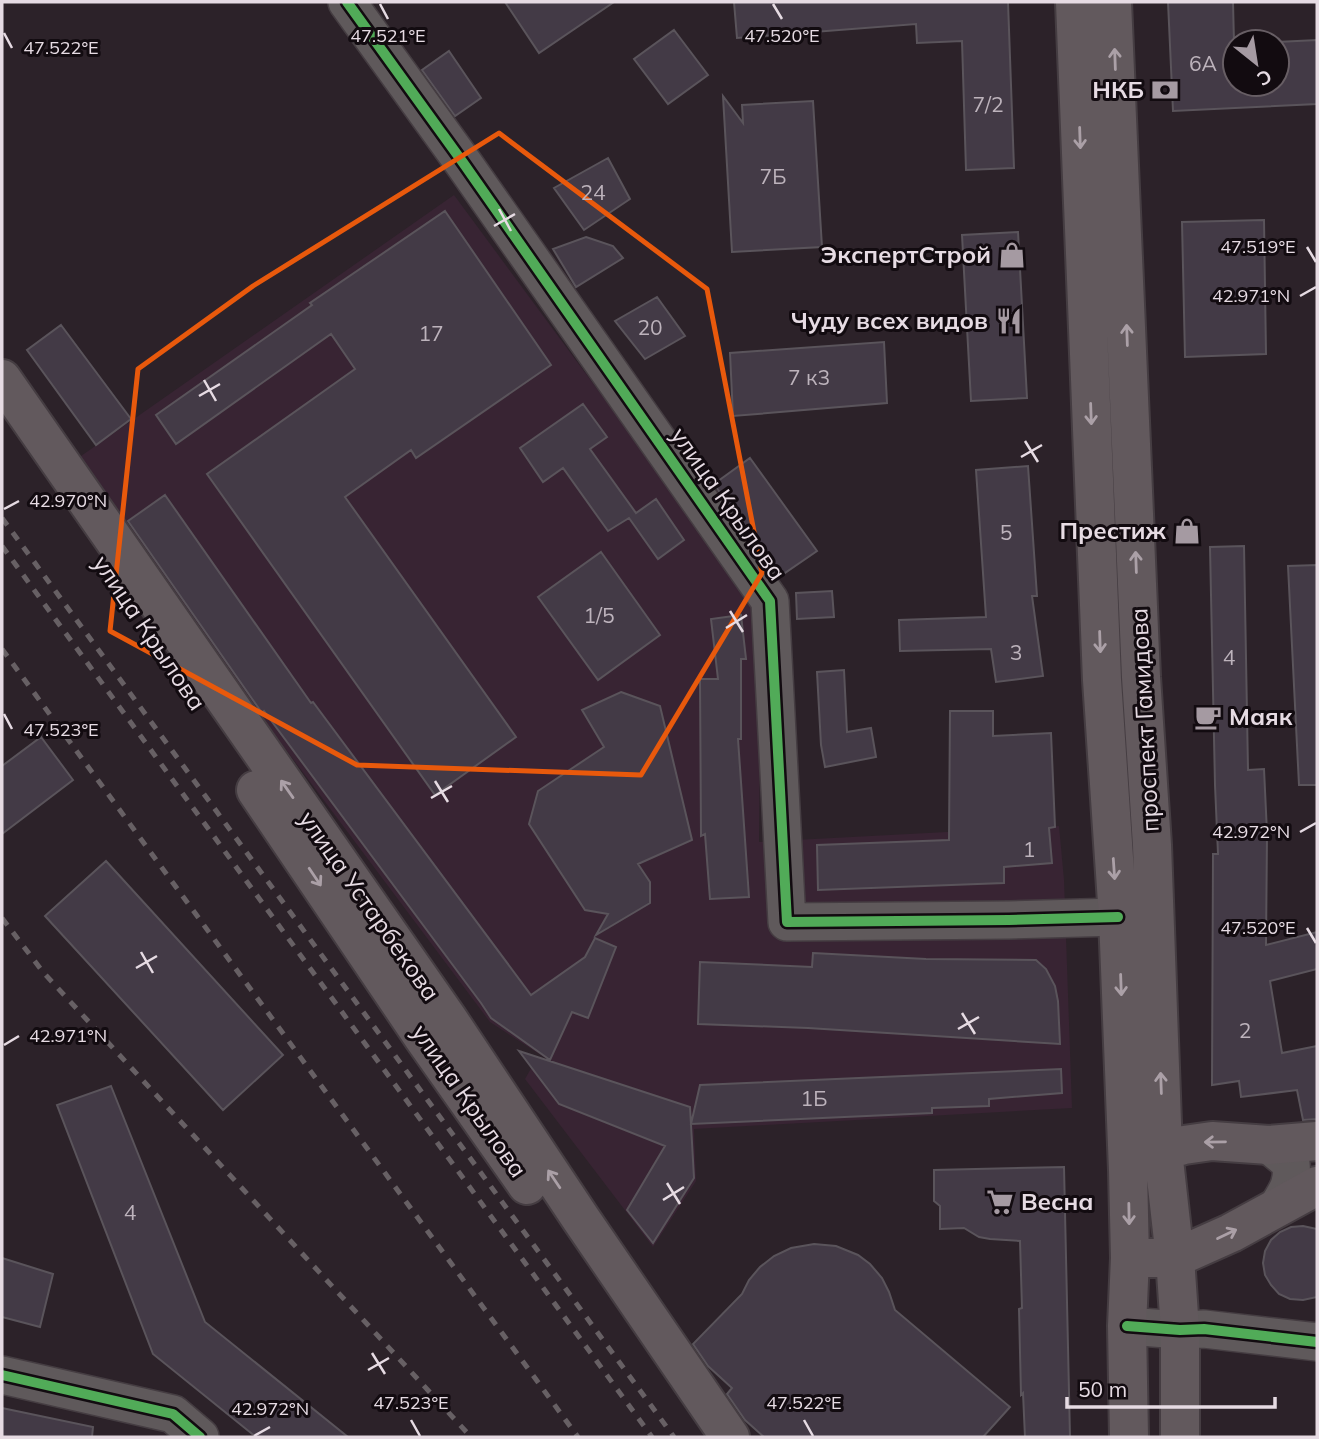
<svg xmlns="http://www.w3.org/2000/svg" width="1319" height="1439" font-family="Mulish,sans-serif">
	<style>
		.built { fill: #382433 }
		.building { fill: #433a46; stroke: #5a545b; stroke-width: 2 }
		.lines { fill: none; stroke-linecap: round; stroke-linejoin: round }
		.minor-casing { stroke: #453d42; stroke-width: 40 }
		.major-casing { stroke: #453d42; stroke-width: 42 }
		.minor { stroke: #5f595b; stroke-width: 37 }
		.major { stroke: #62595d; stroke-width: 38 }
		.rail { stroke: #676064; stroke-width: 5; stroke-dasharray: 9 9; stroke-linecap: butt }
		.cycleway-casing { stroke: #120b10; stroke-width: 15 }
		.cycleway { stroke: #51ab58; stroke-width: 10 }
		.oneway { stroke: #aba0a7 }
		.marked { fill: none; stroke: #e8590c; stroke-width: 5; stroke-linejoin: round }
		.ticks { fill: none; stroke: #e6dbe3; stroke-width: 2.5 }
		.labels { text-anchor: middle; stroke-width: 6; stroke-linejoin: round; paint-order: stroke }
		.number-label { font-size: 21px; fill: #bdb3bc }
		.poi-label { font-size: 24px; font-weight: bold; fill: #e6dbe3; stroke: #120b10; text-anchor: end }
		.street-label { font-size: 24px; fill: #e6dbe3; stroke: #120b10 }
		.ticks-label { font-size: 18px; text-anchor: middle; fill: #e6dbe3; stroke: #120b10; stroke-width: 6; stroke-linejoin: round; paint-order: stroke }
	</style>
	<rect width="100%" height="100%" fill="#2c2229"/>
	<path class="built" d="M454,195L761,611L759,842L1059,826L1064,880L1072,1108L694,1129L696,1181L653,1247L525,1079L537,1058L547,1059L490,1022L71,463Z"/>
	<path class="building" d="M505,2H614L539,53Z
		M734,2H1008L1014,168L966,170L962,41L917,43L916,24L737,38Z
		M1168,2H1233L1235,84H1277V42L1317,40V104L1173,111Z
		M674,30L708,75L668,104L634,59Z
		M449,51L481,98L455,116L422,70Z
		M723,96L743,123L742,105L813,101L822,247L732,252Z
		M608,158L630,199L584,230L554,188Z
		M445,211L551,365L416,458L411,450L345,497L516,737L435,795L207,474L355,369L331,334L176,444L156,415L312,305L310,303Z
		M1264,220L1266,354L1185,357L1182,222Z
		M1018,232L1027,398L971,401L962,235Z
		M586,237L613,246L623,258L576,287L553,249Z
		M657,297L685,336L645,359L615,321Z
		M61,325L131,419L96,445L27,350Z
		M884,342L887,403L733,416L730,353Z
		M583,404L607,437L590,449L636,513L656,499L684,540L658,559L629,518L608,531L563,468L543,482L520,448Z
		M750,458L817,551L779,577L714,484Z
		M1028,466L1037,596H1032L1043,676L996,682L991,649L900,651L899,620L986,617L976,470Z
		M165,495L311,703L313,702L531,995L585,957L595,938L616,947L588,1018L572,1012L550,1060L491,1018L481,1003L264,711L262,713L128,521Z
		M1244,546L1248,770L1264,769L1267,833L1266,945L1317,932V969L1270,981L1282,1053L1317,1046V1119L1303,1120L1297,1090L1241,1097L1239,1081L1212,1085L1213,854H1218L1215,785L1210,547Z
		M601,552L660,635L598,680L538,597Z
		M1317,565V785H1299L1288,566Z
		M832,591L834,617L797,619L796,593Z
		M741,615L746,659H741V739H738L749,897L710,899L705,834L701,836L700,679H718L711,619Z
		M844,670L847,732L871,728L876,757L825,767L821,745L817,672Z
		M621,692L660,706L692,840L638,864L650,882V903L596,935L608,914L585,910L529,824L538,791L604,747L582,710Z
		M950,711H993V736L1051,733L1055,827L1049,828L1052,863L1004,867V883L818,890L817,845L949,840Z
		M41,737L73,780L2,834V766Z
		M106,861L283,1055L223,1110L45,916Z
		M813,953L926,959L1036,960L1046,969L1055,986L1058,1001L1060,1044L808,1028L698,1024L700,962L812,967Z
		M519,1051L690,1107L694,1178L653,1243L627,1210L665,1146L559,1104Z
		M1061,1069L1062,1093L989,1099V1106L932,1108V1113L691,1124L700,1085Z
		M111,1086L205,1322L348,1437H256L153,1354L57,1105Z
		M1064,1167L1070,1437H1025L1023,1393L1021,1395L1019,1309L1022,1308L1020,1241L990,1239L979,1237L964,1228L940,1229V1206L934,1201V1170Z
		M1303,1226L1317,1229V1297L1303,1300L1290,1299L1279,1294L1271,1285L1265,1275L1263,1263L1265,1251L1271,1240L1280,1232L1291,1227Z
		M814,1244L836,1246L858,1255L870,1264L882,1278L889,1292L895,1310L1010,1407L983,1437H764L745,1420L727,1394L732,1388L708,1366L693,1344L742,1294L749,1280L760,1267L774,1256L791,1248Z
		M2,1258L53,1274L40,1327L2,1317Z
		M2,1408L93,1427L92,1437H2Z"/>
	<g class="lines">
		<g class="minor-casing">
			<path id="minor" d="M347,2L464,164L770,601L787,922L1009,920L1118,917
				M1269,1145L1291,1163C1293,1183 1288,1190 1278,1206
				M1127,1326L1180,1330L1204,1329L1317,1342
				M2,1375L173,1414L200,1437"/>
		</g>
		<g class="major-casing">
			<path id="major" d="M1075,2L1102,680L1118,917L1128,1170L1130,1258L1127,1326L1129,1437
				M1112,2L1141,677L1152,845L1163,1151L1175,1258L1180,1330V1437
				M2,379L448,1019L581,1219L730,1437
				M256,790L423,1037L527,1185
				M1142,1163L1163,1151L1184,1145L1212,1141L1269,1145L1317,1141
				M1150,1258H1175L1231,1233L1317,1186"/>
		</g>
		<use href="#minor" class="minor"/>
		<use href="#major" class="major"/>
		<path class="rail" d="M2,518L674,1437
			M2,546L652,1437
			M2,649L578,1437
			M2,918L43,972L471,1437"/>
		<g class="cycleway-casing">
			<path id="cycleway" d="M347,2L464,164L770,601L787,922L1009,920L1118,917
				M1127,1326L1180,1330L1204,1329L1317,1342
				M2,1375L173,1414L200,1437"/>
		</g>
		<use href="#cycleway" class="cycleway"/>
	</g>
	<defs><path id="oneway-shaft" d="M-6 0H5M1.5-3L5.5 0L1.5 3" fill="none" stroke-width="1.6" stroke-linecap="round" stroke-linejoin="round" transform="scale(1.75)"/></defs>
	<g class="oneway">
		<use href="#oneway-shaft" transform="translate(1115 59) rotate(-92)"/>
		<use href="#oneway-shaft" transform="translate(1080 138) rotate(88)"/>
		<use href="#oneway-shaft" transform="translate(1127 335) rotate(-92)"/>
		<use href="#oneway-shaft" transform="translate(1091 414) rotate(88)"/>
		<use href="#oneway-shaft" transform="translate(1136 562) rotate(-92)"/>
		<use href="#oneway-shaft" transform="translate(1100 642) rotate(88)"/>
		<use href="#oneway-shaft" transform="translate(287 789) rotate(-125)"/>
		<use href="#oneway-shaft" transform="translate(1114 869) rotate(86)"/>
		<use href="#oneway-shaft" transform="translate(315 877) rotate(56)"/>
		<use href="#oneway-shaft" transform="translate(1121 985) rotate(88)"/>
		<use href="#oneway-shaft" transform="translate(1161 1083) rotate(-92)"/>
		<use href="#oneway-shaft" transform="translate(1215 1142) rotate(179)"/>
		<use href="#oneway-shaft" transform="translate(554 1179) rotate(-124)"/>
		<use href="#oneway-shaft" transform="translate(1129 1214) rotate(89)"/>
		<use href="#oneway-shaft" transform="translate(1227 1234) rotate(-26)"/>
	</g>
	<path class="marked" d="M499,133L707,289L762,573L641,775L357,765L110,631L138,369L253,286Z"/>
	<path class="ticks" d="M380,4L388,19M773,4L782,19M4,33L12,48M499,209L511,231M494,226L515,214M1307,247L1316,262M1300,296L1316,287M204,380L216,401M199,396L220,384M1025,441L1038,462M1021,457L1042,445M4,509L19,501M730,611L743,632M726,628L747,615M4,714L12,729M435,781L448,802M431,798L452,786M1300,832L1316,823M1307,928L1316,943M141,952L153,973M136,968L157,956M962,1013L975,1034M958,1029L979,1017M4,1045L19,1036M667,1183L680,1204M663,1200L684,1187M372,1353L385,1374M368,1370L389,1358M411,1420L420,1436M804,1420L813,1436M254,1436L270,1427"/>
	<defs>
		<g id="bank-bare" transform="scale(2.1)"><path d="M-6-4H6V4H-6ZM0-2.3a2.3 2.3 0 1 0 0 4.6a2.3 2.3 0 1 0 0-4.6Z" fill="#a59aa2" stroke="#120b10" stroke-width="2.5" paint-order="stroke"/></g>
		<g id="shop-bare" transform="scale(2.1)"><path d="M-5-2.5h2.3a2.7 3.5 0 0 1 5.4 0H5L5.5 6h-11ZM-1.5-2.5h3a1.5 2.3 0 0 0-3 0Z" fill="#a59aa2" stroke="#120b10" stroke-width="2.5" paint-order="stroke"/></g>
		<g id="restaurant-bare" transform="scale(2.1)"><path d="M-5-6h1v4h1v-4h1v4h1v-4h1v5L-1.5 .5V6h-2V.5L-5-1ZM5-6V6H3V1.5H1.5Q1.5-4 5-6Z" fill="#a59aa2" stroke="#120b10" stroke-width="2.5" paint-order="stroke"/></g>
		<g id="cafe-bare" transform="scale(2.1)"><path d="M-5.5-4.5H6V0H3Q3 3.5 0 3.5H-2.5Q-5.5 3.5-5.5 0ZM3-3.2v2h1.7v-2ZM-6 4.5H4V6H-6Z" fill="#a59aa2" stroke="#120b10" stroke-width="2.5" paint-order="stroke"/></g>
		<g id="supermarket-bare" transform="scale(2.1)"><path d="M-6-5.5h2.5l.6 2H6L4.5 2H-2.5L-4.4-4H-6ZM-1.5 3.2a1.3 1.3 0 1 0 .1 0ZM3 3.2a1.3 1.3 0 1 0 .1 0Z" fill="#a59aa2" stroke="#120b10" stroke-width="2.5" paint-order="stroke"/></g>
	</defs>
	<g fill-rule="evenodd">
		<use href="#bank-bare" x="1165" y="90"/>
		<use href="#shop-bare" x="1012" y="255"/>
		<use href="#restaurant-bare" x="1009" y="321"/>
		<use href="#shop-bare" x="1187" y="531"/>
		<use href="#cafe-bare" x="1208" y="717"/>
		<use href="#supermarket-bare" x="1000" y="1202"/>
	</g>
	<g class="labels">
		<g class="number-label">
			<text x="1203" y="71">6А</text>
			<text x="988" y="112">7/2</text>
			<text x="773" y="184">7Б</text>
			<text x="593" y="200">24</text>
			<text x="650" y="335">20</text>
			<text x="431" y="341">17</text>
			<text x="809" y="385">7 к3</text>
			<text x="1006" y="540">5</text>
			<text x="599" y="623">1/5</text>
			<text x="1016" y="660">3</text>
			<text x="1229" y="665">4</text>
			<text x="1029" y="857">1</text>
			<text x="1245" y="1038">2</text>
			<text x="814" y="1106">1Б</text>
			<text x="130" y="1220">4</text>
		</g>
		<g class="poi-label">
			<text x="1144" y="98">НКБ</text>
			<text x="991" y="263">ЭкспертСтрой</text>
			<text x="988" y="329">Чуду всех видов</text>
			<text x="1166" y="539">Престиж</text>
			<text x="1229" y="725" text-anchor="start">Маяк</text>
			<text x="1021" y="1210" text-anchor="start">Весна</text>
		</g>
		<g class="street-label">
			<text transform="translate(728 504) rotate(55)" y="8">улица Крылова</text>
			<text transform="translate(149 633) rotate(56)" y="8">улица Крылова</text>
			<text transform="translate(1145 720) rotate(-93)" y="8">проспект Гамидова</text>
			<text transform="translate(369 906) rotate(55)" y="8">улица Устарбекова</text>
			<text transform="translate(469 1101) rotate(55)" y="8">улица Крылова</text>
		</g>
	</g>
	<g class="ticks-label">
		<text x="782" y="42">47.520°E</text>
		<text x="388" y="42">47.521°E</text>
		<text x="61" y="54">47.522°E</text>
		<text x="1258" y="253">47.519°E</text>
		<text x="1251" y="302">42.971°N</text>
		<text x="68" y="507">42.970°N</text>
		<text x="61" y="736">47.523°E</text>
		<text x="1251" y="838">42.972°N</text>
		<text x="1258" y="934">47.520°E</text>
		<text x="68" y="1042">42.971°N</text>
		<text x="411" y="1409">47.523°E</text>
		<text x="804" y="1409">47.522°E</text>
		<text x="270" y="1415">42.972°N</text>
	</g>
	<rect width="1319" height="1439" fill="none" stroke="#e6dbe3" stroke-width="7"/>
	<g transform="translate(1256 63) rotate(150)"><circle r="33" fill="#120b10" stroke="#675e64" stroke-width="2"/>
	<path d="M0-5L12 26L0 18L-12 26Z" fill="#a59aa2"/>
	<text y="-10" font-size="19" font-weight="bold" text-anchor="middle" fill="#e6dbe3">С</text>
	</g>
	<path d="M1067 1397v10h208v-10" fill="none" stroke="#e6dbe3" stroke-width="3.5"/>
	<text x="1078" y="1397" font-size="21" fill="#e6dbe3" stroke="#120b10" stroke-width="5" paint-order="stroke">50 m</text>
</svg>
